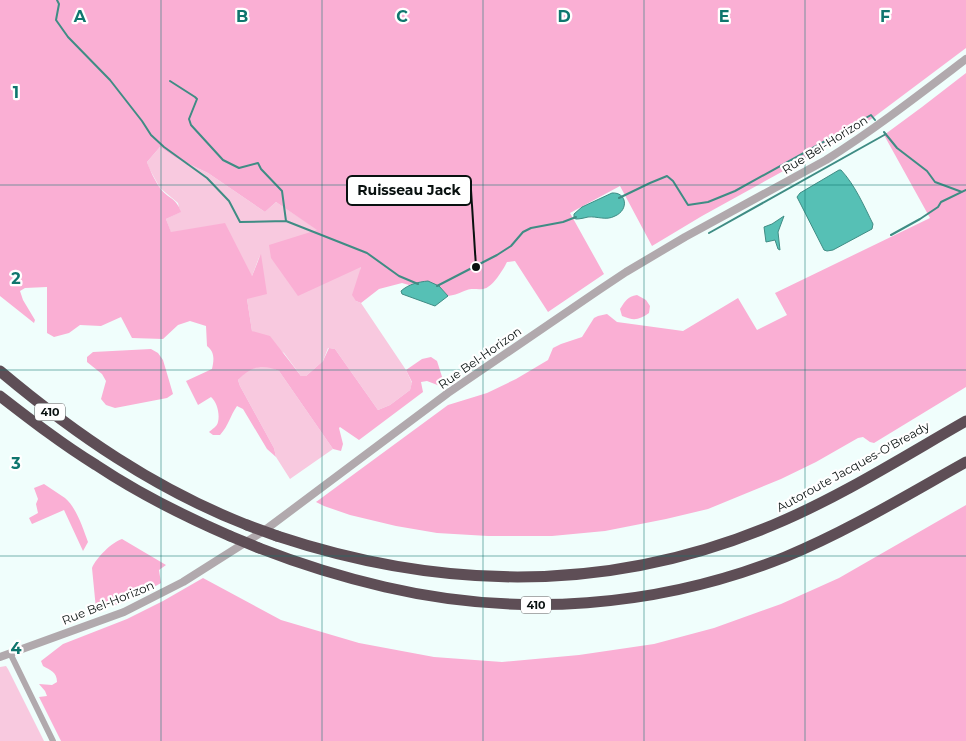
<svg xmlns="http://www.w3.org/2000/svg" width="966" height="741" font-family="Montserrat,sans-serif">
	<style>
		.green { fill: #f8c9df }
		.forest { fill: #faafd4 }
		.water { fill: #56c0b5; stroke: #3f8c84 }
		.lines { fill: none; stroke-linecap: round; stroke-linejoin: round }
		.stream { stroke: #3f8c84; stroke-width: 2 }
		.minor { stroke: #b1a9ad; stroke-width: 6 }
		.tertiary { stroke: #b1a9ad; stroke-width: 8 }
		.motorway { stroke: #5e4e56; stroke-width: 11 }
		.motorway-bridge { stroke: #5e4e56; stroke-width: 11 }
		.grid { fill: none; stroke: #0f766e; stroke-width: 1; stroke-opacity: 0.55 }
		.labels { text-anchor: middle; stroke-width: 4.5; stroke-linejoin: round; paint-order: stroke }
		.shield { fill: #fff; stroke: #535858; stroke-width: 1 }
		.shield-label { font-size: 11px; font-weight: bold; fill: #091110 }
		.street-label { font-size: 12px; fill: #091110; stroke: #fff }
		.grid-label { font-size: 16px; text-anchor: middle; font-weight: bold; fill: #0f766e; stroke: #fff; stroke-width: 4.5; stroke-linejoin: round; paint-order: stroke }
		.leader { fill: none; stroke: #091110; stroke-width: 2 }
		.callout-dot { fill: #091110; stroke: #fff; stroke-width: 2 }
		.callout { fill: #fff; stroke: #091110; stroke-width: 2 }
		.callout-label { font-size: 14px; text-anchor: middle; font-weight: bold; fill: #091110 }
	</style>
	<rect width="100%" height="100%" fill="#f0fefc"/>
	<path class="green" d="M160,147L176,158L208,173L265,212L276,202L318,230L361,266L356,301L361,303L406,370L412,383L410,390L390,405L378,410L335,349L328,348L323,361L306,376H301L284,353L252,331L247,299L260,255L252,276L171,233L166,219L180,212L178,203L160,188L149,168L147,162Z
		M257,367H270L279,371L333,449L290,479L276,457L274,448L240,386L238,380L246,371Z
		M6,666L8,669L44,741H0V667Z"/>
	<path class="forest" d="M0,0H966V48L874,117L845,137L702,216L652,246L620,186L570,213L604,274L548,312L515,261L507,262C503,270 492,288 483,289C478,290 472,288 467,290C459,293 456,295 448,296L439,286L416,283L409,285L402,283L379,289L361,303L356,301L352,295L361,267L298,296L271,258L269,245L317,230L276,202L265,212L208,173L176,158L160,147L147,162C150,170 155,181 160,188C168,199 176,197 181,212L166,219L171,232L225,223L252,276L261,254L267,294L247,299L252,331L270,336L301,376H306L323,361L329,348L335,349L378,410L390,405L410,390L412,382L406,370L422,359L431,357L437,361L444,383L440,386L427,381L421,382L423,392L359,440L340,427L339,428L343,444L341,451L333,449L279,371C262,363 250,367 238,380L240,386L274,448L276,457L267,449L243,409L237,406C230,416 229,425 220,435H213L209,432C212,429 217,427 218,422C220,414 217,402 211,397L198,405L186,381L212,369C214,360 215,352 207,346L206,326L190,321L178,325L163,339L132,338L121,317L101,326L80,325L69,333L54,337L47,333V287L25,288L20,291L23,300L35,320L34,323L0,296Z
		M966,73V387L874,443L870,442L863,437L858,438L816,462L781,479L708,509L666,519L605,531L552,536H488L437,533L396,526L350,515L324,506L316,502L448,405L487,393L516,379L548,360L553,348L561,344L582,337L594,318L598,316L607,314L617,322L683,331L738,298L757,330L787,315L775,293L930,218L884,135L922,107Z
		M637,295L646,300L650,306L649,313C639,320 634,321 622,316L620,309C626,300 627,297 637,295Z
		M151,349L158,353L163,360L173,394L167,398L115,408L106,405L101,399L106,381L102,374L87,362V357L93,352Z
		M44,484C51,489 58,493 65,498C76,507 83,528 88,542L83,551L64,510L32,524L29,518L38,513L36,504L38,499L34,488Z
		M966,505V741H61L39,697L47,696L45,691L39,684L52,685L57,682C57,672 50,670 43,666L41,661L63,644L127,619L163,601L203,578L281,620L359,643L434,657L502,662L579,655L654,644L714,628L781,604L839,578Z
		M122,539L166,565L159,570L161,583L134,598L113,606L108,605L96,609L92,568C96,558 112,542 122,539Z"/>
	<path class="water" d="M839,170H841C855,185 864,206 873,224L872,229L833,250L827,251L824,250L797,197L800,193Z
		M612,193C627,192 629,210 615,216C606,221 597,216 588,217C584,218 580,219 576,219L574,218V214L582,207Z
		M784,216L778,232L780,250L778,249L775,240L766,242L764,227L772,224Z
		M428,281L439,286L448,296L435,306L402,294L401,291C409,284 418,282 428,281Z"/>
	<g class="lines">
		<path class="stream" d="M57,0L59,4L56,20L68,37L110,80L142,121L151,135L164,147L207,178L229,201L240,222L286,221L367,253L399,276L418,284
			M170,81L195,97L197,99L189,119L191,125L223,160L239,168L258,163L261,169L282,191L286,221
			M884,132L897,148L927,171L935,182L962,192
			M619,198L650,183L667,176L673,181L688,205L708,202L735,191L811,149L871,115L875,120
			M709,233L886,134
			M891,235L920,219L938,207L941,202L966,190
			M437,286L497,255L511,246L523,232L531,228L563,222L576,217"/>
		<path class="minor" d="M10,653L53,741"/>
		<path class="tertiary" d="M0,657L124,612L183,582L265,530L448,393L599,290L626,272L685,237L826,160C875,129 920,94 966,59"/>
		<path class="motorway" d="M0,371C75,434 155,489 247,525
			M0,396C31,420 62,444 96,465C138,493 184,516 230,536
			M277,536C443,591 611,593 773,525C840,497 903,457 966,421
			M259,548C300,564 342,577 385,587C518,618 658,608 785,557C848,531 907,495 966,462"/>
		<path class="motorway-bridge" d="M247,525L277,536
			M230,536L259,548"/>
	</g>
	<path class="grid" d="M161,0V741M322,0V741M483,0V741M644,0V741M805,0V741M0,185H966M0,370H966M0,556H966"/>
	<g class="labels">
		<g class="shield">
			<rect x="35" y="403.5" width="30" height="17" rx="4"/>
			<rect x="521" y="596.5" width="30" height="17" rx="4"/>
		</g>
		<g class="shield-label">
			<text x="50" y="416">410</text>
			<text x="536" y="609">410</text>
		</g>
		<g class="street-label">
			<text transform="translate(825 145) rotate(-32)" y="4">Rue Bel-Horizon</text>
			<text transform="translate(480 358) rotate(-35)" y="4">Rue Bel-Horizon</text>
			<text transform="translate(853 467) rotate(-29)" y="4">Autoroute Jacques-O'Bready</text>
			<text transform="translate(108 603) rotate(-22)" y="4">Rue Bel-Horizon</text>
		</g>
	</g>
	<g class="grid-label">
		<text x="80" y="22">A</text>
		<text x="242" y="22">B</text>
		<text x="402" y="22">C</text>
		<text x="564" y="22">D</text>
		<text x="724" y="22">E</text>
		<text x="885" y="22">F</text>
		<text x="16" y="98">1</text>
		<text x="16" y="284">2</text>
		<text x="16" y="469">3</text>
		<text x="16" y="654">4</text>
	</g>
	<path class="leader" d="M476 267L471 190"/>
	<circle class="callout-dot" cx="476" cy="267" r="5"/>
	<rect class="callout" x="347" y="176" width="124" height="29" rx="5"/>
	<g class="callout-label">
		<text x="409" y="195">Ruisseau Jack</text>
	</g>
</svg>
